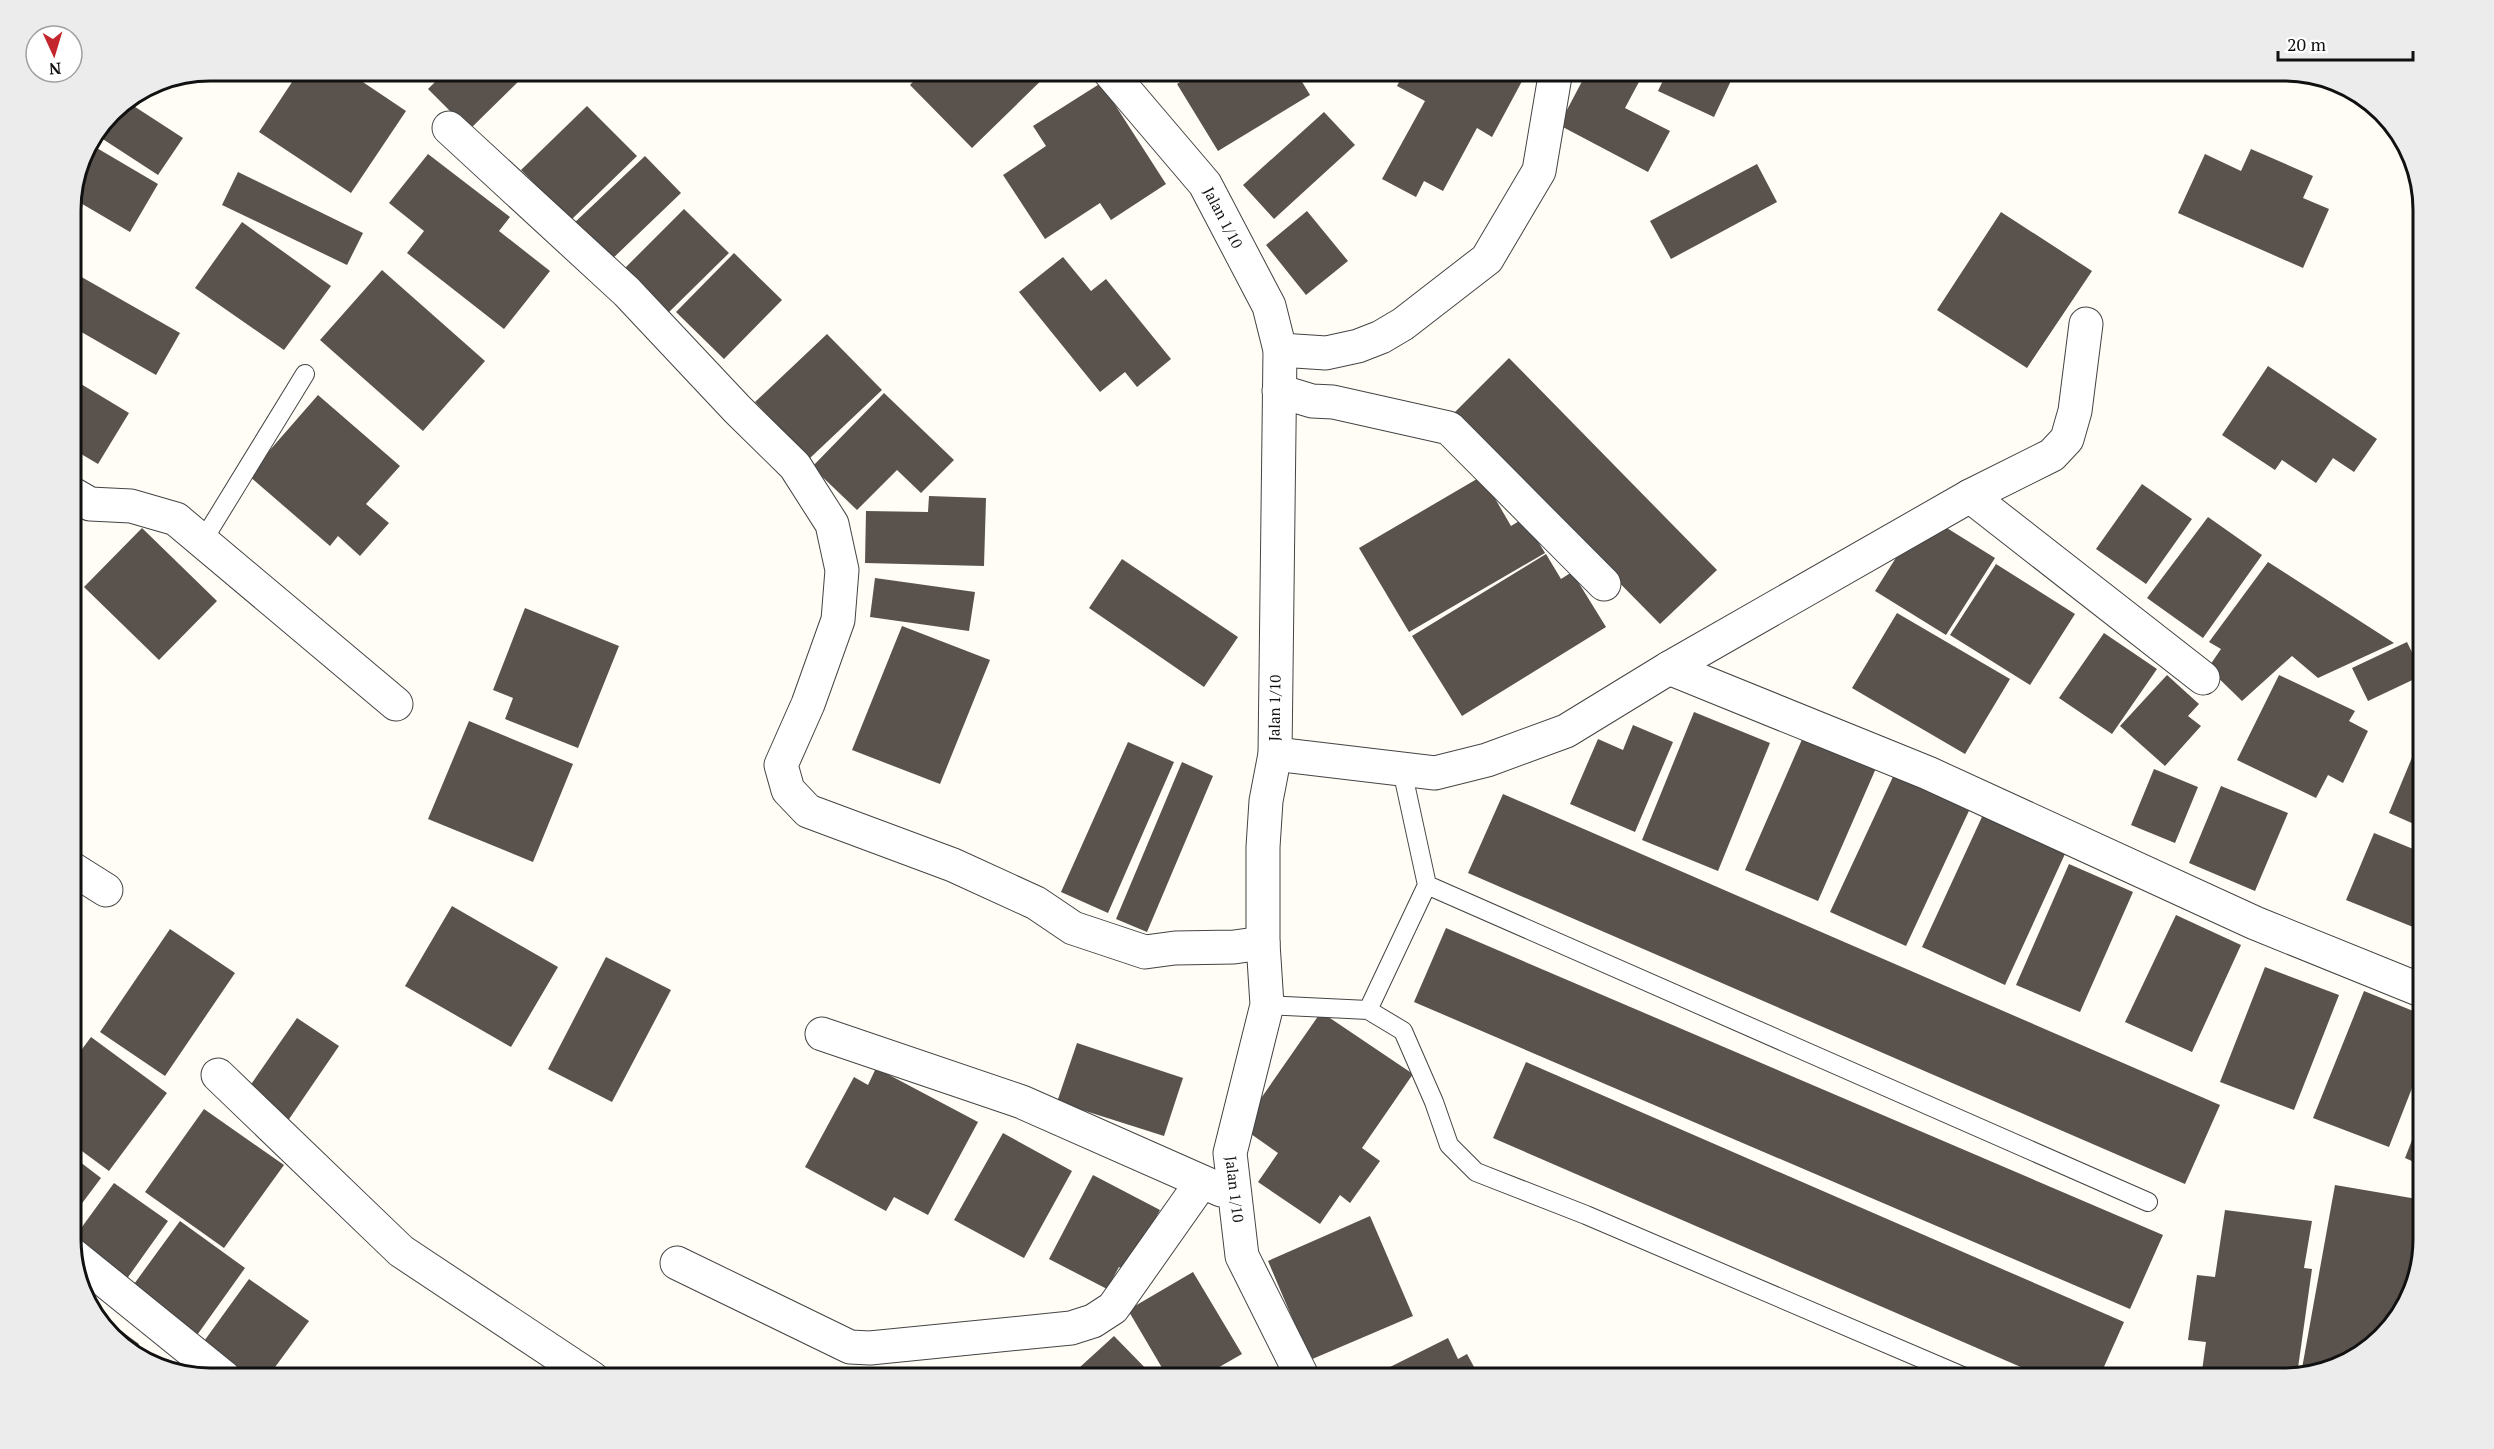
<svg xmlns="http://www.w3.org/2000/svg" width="2494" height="1449" font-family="'PT Serif',serif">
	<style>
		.building { fill: #5a524d }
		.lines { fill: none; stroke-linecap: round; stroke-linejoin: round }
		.service-casing { stroke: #444; stroke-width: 20 }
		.minor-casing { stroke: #444; stroke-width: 35 }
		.service { stroke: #fff; stroke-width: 18 }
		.minor { stroke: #fff; stroke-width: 33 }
		.labels { text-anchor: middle; stroke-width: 6; stroke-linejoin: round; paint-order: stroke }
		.street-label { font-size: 15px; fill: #111; stroke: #fff }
		.rim { fill: none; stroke: #111; stroke-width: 3 }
	</style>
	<rect width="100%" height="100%" fill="#fffdf5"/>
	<path class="building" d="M300,70H345L406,111L351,193L259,132Z
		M447,70H530L469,130L428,89Z
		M862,70H883L872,81Z
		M924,70H1052L972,148L910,85Z
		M1199,70H1295L1310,95L1218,151L1177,84Z
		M1405,70H1528L1492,137L1477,128L1443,191L1424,181L1416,197L1382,179L1425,101L1397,86Z
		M1588,70H1622L1640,80L1625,108L1670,131L1648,172L1559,125Z
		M1668,70H1736L1714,117L1658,91Z
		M1101,83L1166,184L1111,220L1100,203L1045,239L1003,175L1046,146L1033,126Z
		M126,101L183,138L158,175L95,134L112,111Z
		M587,106L637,156L571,220L521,170Z
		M1324,112L1355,145L1274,219L1243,185Z
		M90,144L158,184L130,232L72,198L82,158Z
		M2251,149L2313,176L2303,198L2329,209L2303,268L2178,213L2205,154L2241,171Z
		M428,154L510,217L499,231L550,271L504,329L407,253L424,231L389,203Z
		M645,156L681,193L609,262L572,225Z
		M1757,164L1777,202L1671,259L1650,221Z
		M238,172L363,233L347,265L222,205Z
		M684,209L729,253L667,314L622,271Z
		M1307,211L1348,261L1306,295L1266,245Z
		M2001,212L2092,271L2027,368L1937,310Z
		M242,222L331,286L284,350L195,288Z
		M734,253L782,300L724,359L676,312Z
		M1063,257L1091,291L1106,279L1171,359L1137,387L1125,372L1100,392L1019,292Z
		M382,270L485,361L423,431L320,340Z
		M71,271L180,333L156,375L71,326Z
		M827,334L882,390L809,459L755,402Z
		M1509,358L1717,570L1660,624L1453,414Z
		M2268,366L2377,439L2354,472L2333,458L2316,483L2282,460L2275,470L2222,435Z
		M71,378L129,413L98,464L71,448Z
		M884,393L954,460L921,493L897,470L857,510L812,467Z
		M318,395L400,466L366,504L389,523L360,556L338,536L330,546L248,475Z
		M1482,476L1511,526L1524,518L1545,553L1409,632L1359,548Z
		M2142,484L2192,519L2146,584L2096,549Z
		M929,496L986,498L984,566L865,563L866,511L928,512Z
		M2208,517L2262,555L2203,638L2147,598Z
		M1934,520L1995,558L1946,635L1875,591L1909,537L1920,544Z
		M142,528L217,601L159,660L84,587Z
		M1546,554L1561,579L1572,572L1606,627L1462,716L1412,636Z
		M1122,559L1238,637L1204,687L1089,608Z
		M2268,562L2394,643L2318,678L2292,656L2242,701L2208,668L2221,649L2209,642Z
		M1996,564L2075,614L2030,685L1950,635Z
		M875,578L975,592L969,631L870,617Z
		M525,608L619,646L578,748L505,719L513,698L493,690Z
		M1897,613L2010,679L1965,754L1852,688Z
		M902,626L990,660L940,784L852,750Z
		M2104,633L2157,669L2112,734L2059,698Z
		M2407,642L2423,675L2368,701L2352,668Z
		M2167,675L2199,704L2188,716L2201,726L2165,766L2120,726Z
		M2279,675L2355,711L2349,721L2368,731L2343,783L2328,775L2316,798L2237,760Z
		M1694,712L1770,743L1718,871L1642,840Z
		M469,721L573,764L533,862L428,819Z
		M1633,725L1673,742L1635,832L1570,804L1598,739L1623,750Z
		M1807,728L1880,759L1818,901L1745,870Z
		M2423,731V828L2389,813Z
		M1128,742L1174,762L1108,913L1061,892Z
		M1182,762L1213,776L1147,932L1116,919Z
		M1898,766L1974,800L1906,946L1830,912Z
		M2154,769L2198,787L2175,843L2131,825Z
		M2221,786L2288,813L2255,891L2189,863Z
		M1503,794L2220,1105L2185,1184L1468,873Z
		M1987,806L2070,843L2005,985L1922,947Z
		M2374,833L2423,853V931L2346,900Z
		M2069,864L2133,892L2080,1012L2016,985Z
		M452,906L558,967L511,1047L405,986Z
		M2176,915L2241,945L2192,1052L2125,1022Z
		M1446,928L2163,1235L2130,1309L1414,1002Z
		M170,929L235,973L165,1076L100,1032Z
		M606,957L671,990L612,1102L548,1069Z
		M2265,967L2339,995L2294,1110L2220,1082Z
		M2364,991L2423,1015V1060L2389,1147L2313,1118Z
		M1321,1012L1413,1074L1362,1148L1380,1161L1350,1203L1340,1195L1320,1224L1258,1182L1278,1153L1241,1127Z
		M297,1018L339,1046L285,1125L243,1096Z
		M91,1037L167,1093L109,1171L71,1143V1064Z
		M1077,1043L1183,1078L1164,1136L1057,1102Z
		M1526,1062L2124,1322L2099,1378H2046L1493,1138Z
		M876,1068L978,1122L928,1215L894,1197L886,1211L805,1167L854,1077L868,1085Z
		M204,1109L284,1165L224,1248L145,1192Z
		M2423,1112V1166L2405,1158Z
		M1003,1133L1072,1171L1024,1258L954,1220Z
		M71,1155L101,1178L71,1218Z
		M1093,1175L1160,1210L1127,1271L1119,1267L1107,1289L1049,1259Z
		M114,1183L168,1221L121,1287L71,1242Z
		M2335,1185L2423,1200V1216L2411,1286L2405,1309L2354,1360L2301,1374Z
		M2225,1210L2312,1221L2304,1268L2312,1269L2297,1375L2285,1378H2201L2206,1342L2188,1340L2197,1275L2215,1277Z
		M1370,1216L1413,1316L1310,1360L1268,1261Z
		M180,1221L245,1268L195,1338L129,1291Z
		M1193,1272L1242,1354L1200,1378H1168L1128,1310Z
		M249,1279L309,1321L267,1378H251L202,1344Z
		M91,1309L139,1344L133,1353L94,1316Z
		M1114,1336L1155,1378H1068Z
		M1448,1338L1458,1359L1467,1354L1480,1378H1368Z"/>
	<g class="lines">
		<g class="service-casing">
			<path id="service" d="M202,542L305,374
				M1402,770L1427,885
				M1267,1005L1368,1010L1427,885L2148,1202
				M1368,1010L1403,1031L1434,1102L1449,1145L1476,1172L1586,1215L1967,1378"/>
		</g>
		<g class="minor-casing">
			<g id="minor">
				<path id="s1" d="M1108,70L1205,184L1269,306L1280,350L1275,754L1266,801L1263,847V943L1267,1005L1230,1153L1242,1256L1303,1378"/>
				<path d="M449,128L627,292L737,409L795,466L832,524L842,570L838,620L808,704L781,765L788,790L808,811L953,865L1036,903L1073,928L1145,952L1175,948L1234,947L1263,943"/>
				<path d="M1280,350L1326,353L1358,346L1381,337L1403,324L1487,259L1539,171L1556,70"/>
				<path d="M1279,391L1312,401L1333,402L1449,428L1604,584"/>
				<path d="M71,493L90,504L131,506L176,519L396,704"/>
				<path d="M1970,496L2052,455L2067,439L2075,411L2086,324"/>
				<path d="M1669,668L1928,773L2255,923L2423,991"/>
				<path d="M1275,754L1435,773L1487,760L1566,731L1669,668L1970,496L2203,678"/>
				<path d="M71,868L106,890"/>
				<path d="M822,1034L1022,1102L1221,1190"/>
				<path d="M218,1075L401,1251L592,1378"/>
				<path d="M73,1255L225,1378"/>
				<path d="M677,1263L850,1347L870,1348L1071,1328L1093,1321L1113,1308L1201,1183"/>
			</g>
		</g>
		<use href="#service" class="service"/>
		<use href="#minor" class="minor"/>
	</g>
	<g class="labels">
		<g class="street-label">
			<text dy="5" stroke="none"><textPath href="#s1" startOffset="188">Jalan 1/10</textPath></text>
			<text transform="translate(1275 708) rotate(-89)" y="5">Jalan 1/10</text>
			<text dy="5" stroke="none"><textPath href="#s1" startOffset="1178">Jalan 1/10</textPath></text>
		</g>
	</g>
	<path d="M0 0H2494V1449H0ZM210 81H2284A129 129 0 0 1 2413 210V1239A129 129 0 0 1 2284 1368H210A129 129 0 0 1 81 1239V210A129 129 0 0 1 210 81Z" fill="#ececec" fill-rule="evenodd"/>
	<path class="rim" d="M210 81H2284A129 129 0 0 1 2413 210V1239A129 129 0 0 1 2284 1368H210A129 129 0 0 1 81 1239V210A129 129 0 0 1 210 81Z"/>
	<g transform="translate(54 54) rotate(176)"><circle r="28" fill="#ffffff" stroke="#a0a0a0" stroke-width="1.5"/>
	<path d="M0-4.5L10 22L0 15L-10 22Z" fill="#c4262e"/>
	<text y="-9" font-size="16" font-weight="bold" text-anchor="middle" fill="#111111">N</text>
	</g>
	<path d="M2278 51v9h135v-9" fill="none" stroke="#111111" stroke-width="3"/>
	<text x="2287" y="51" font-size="18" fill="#111111" stroke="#ffffff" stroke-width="4.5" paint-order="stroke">20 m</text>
</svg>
